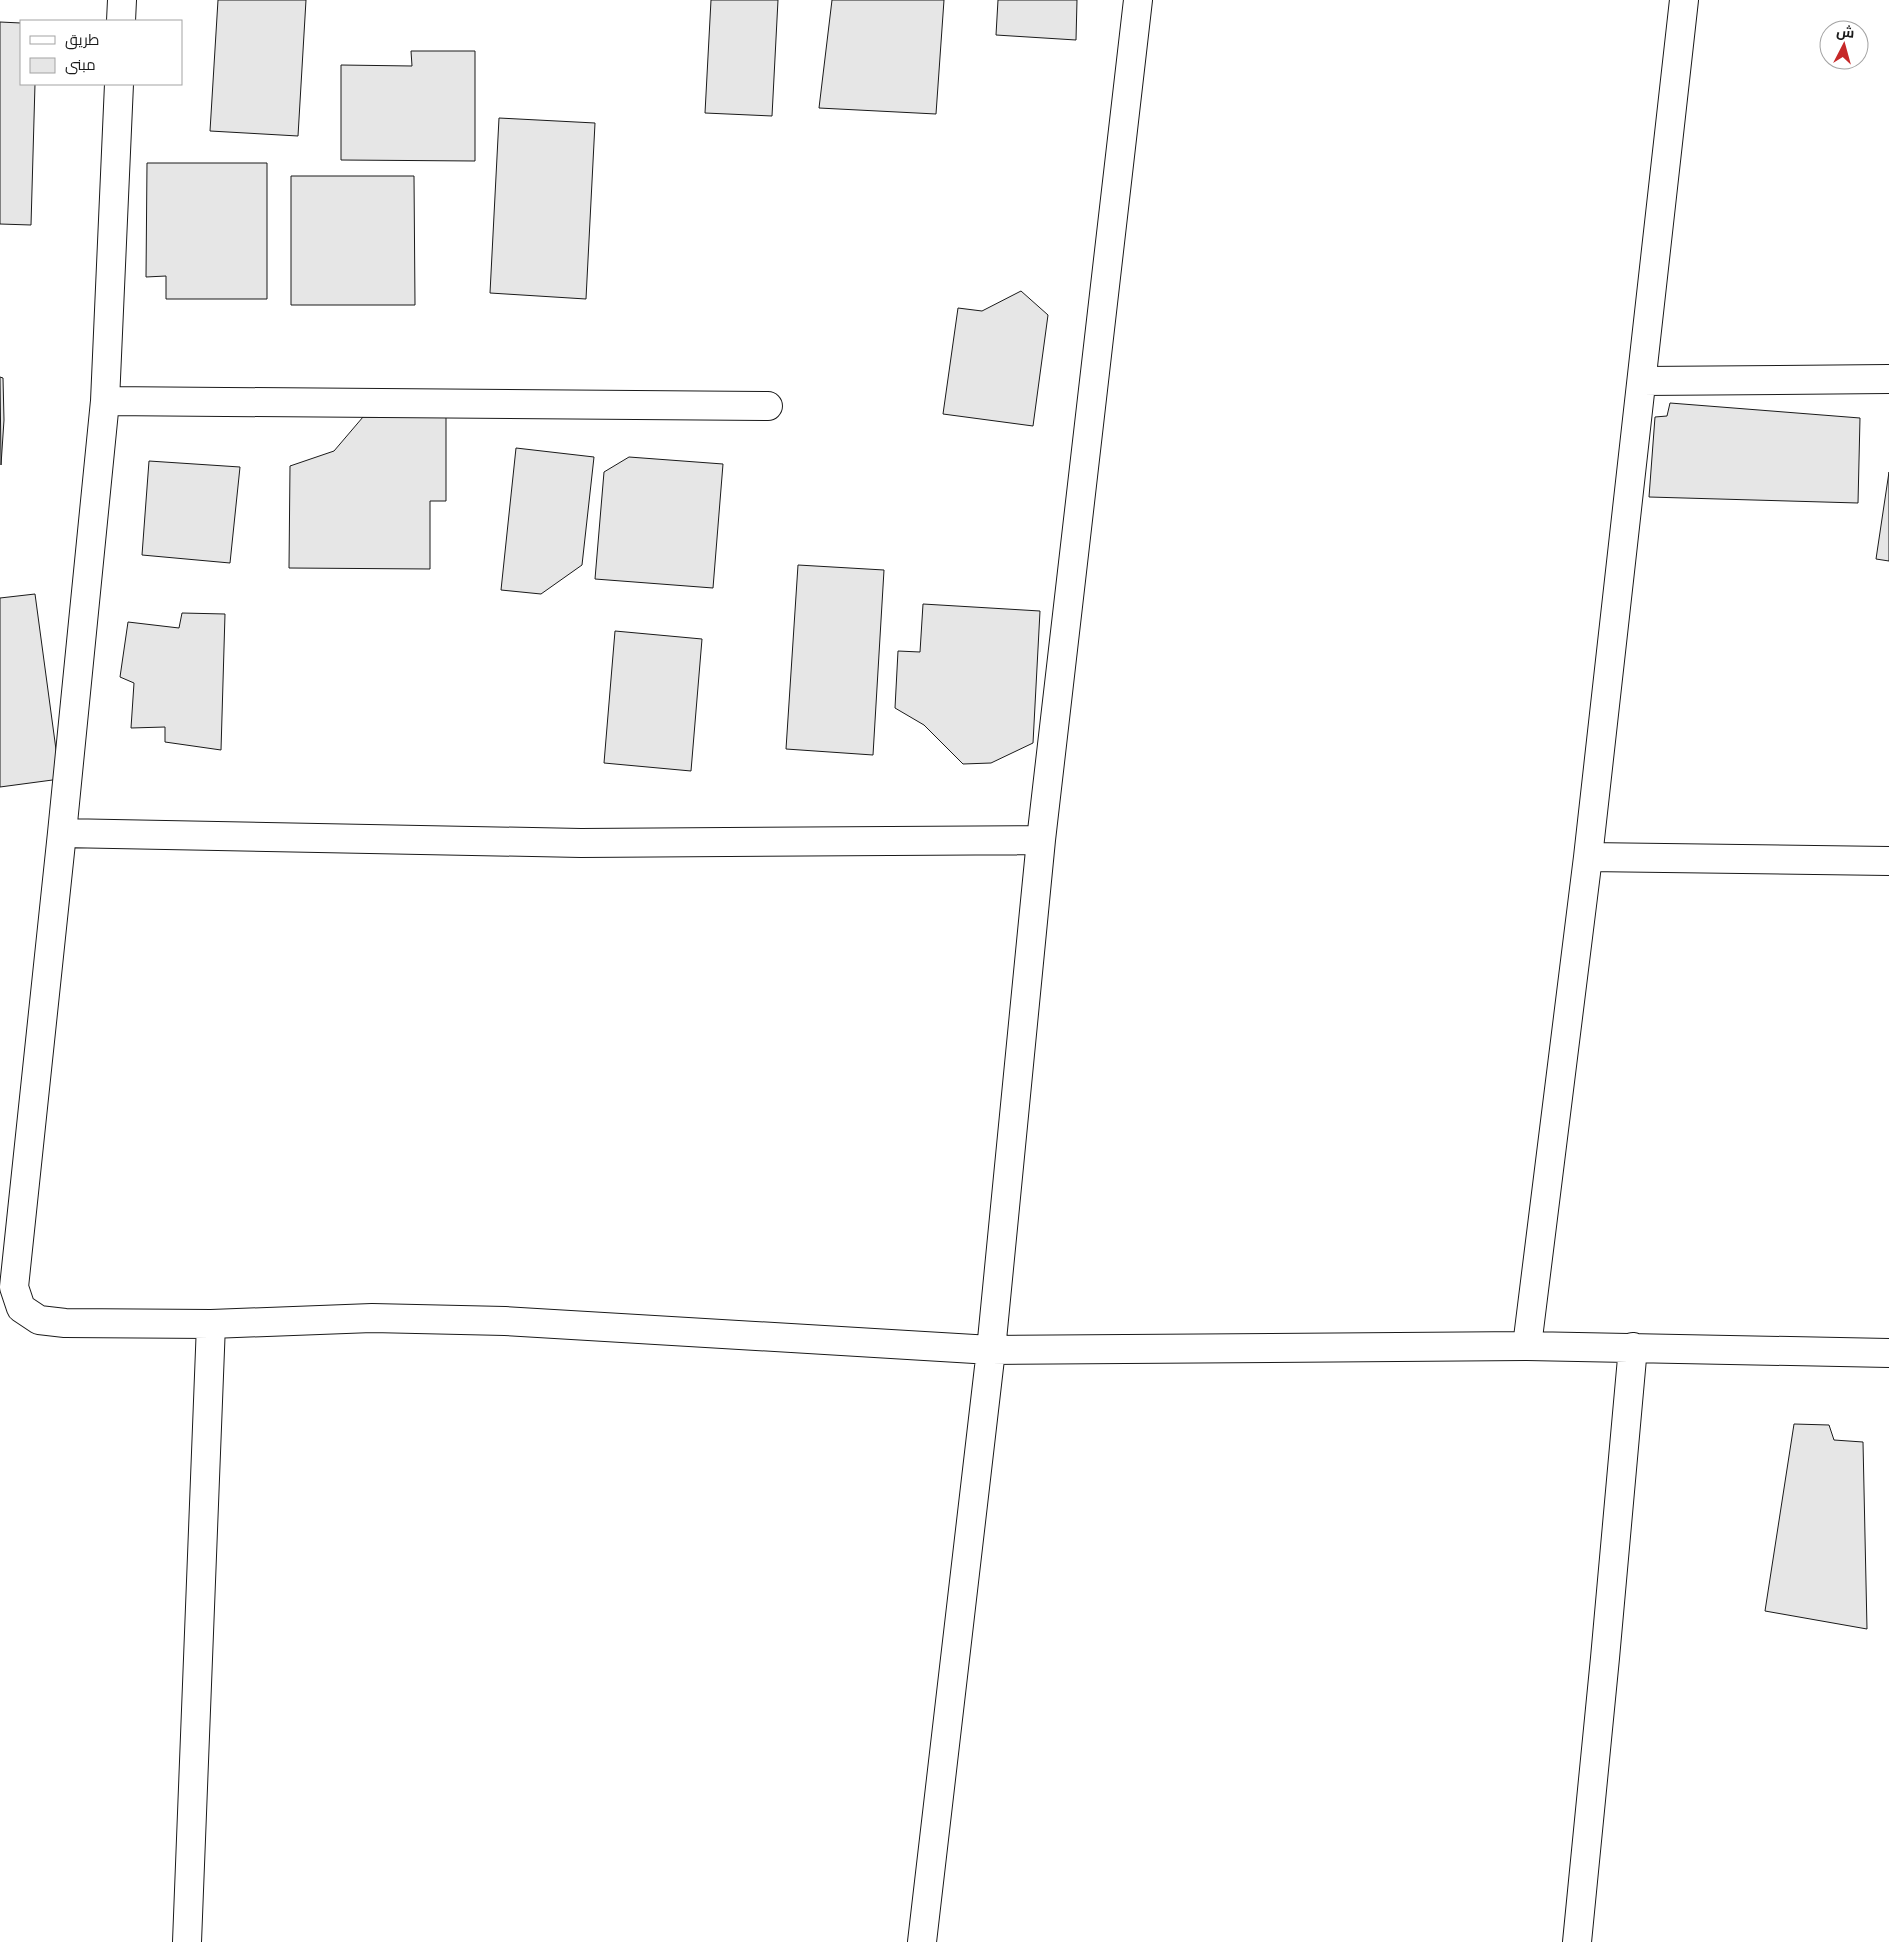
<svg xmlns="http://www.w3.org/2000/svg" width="1889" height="1942" font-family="Karla,Cairo,sans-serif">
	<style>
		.building { fill: #e6e6e6; stroke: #1a1a1a }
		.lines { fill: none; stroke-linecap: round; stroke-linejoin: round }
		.street-casing { stroke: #1a1a1a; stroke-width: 30 }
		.street { stroke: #fff; stroke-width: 28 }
	</style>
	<rect width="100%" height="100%" fill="#fff"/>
	<path class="building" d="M218,0H306L298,136L210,131Z
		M711,0H778L772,116L705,113Z
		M832,0H944L936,114L819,108Z
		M998,0H1077L1076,40L996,35Z
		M0,22L21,23V84H35L31,225L0,224Z
		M411,51H475V161L341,160V65L412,66Z
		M499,118L595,123L586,299L490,293Z
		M147,163H267V299H166V276L146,277Z
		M291,176H414L415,305H291Z
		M1021,291L1048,315L1033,426L943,414L958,308L982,311Z
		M0,377L3,378L4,420L1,465Z
		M1670,403L1860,418L1858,503L1649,497L1655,417L1667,416Z
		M363,417H446V501H430V569L289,568L290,466L334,451Z
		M516,448L594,457L582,565L541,594L501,590Z
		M629,457L723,464L713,588L595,579L604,472Z
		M149,461L240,467L230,563L142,555Z
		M1889,472V561L1876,559Z
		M798,565L884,570L873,755L786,749Z
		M35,594L60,779L0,787V598Z
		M923,604L1040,611L1033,743L991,763L963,764L924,725L895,708L898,651L920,652Z
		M182,613L225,614L221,750L165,742V727L131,728L134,683L120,677L128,622L179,628Z
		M615,631L702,639L691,771L604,763Z
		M1794,1424L1829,1425L1834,1440L1863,1442L1867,1629L1765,1611Z"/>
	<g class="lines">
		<g class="street-casing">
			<path id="street" d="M121,21L122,0
				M119,84L105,401L62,833L14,1287L21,1308L39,1320L65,1323L211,1324L372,1318L505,1321L991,1350L1527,1346L1889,1353
				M1642,381L1889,379
				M105,401L768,406
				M62,833L581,843L1041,840
				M1588,857L1889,861
				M1527,1346L1588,857L1684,0
				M187,1942L211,1324
				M922,1942L991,1350L1041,840L1138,0
				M1577,1942L1605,1658L1633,1347"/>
		</g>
		<use href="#street" class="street"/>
	</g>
	<rect x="20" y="20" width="162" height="65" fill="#ffffff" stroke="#a3a3a3"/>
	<rect x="30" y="36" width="25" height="8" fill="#ffffff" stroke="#a3a3a3"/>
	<text x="65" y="45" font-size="15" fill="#1a1a1a">طريق</text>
	<rect x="30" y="58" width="25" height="15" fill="#e6e6e6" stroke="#a3a3a3"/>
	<text x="65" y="70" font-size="15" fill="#1a1a1a">مبنى</text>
	<g transform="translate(1844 45) rotate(6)"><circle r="24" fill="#ffffff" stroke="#a3a3a3"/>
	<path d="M0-4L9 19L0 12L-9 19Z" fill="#c62828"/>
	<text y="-8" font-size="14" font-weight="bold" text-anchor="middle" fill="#1a1a1a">ش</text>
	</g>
</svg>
